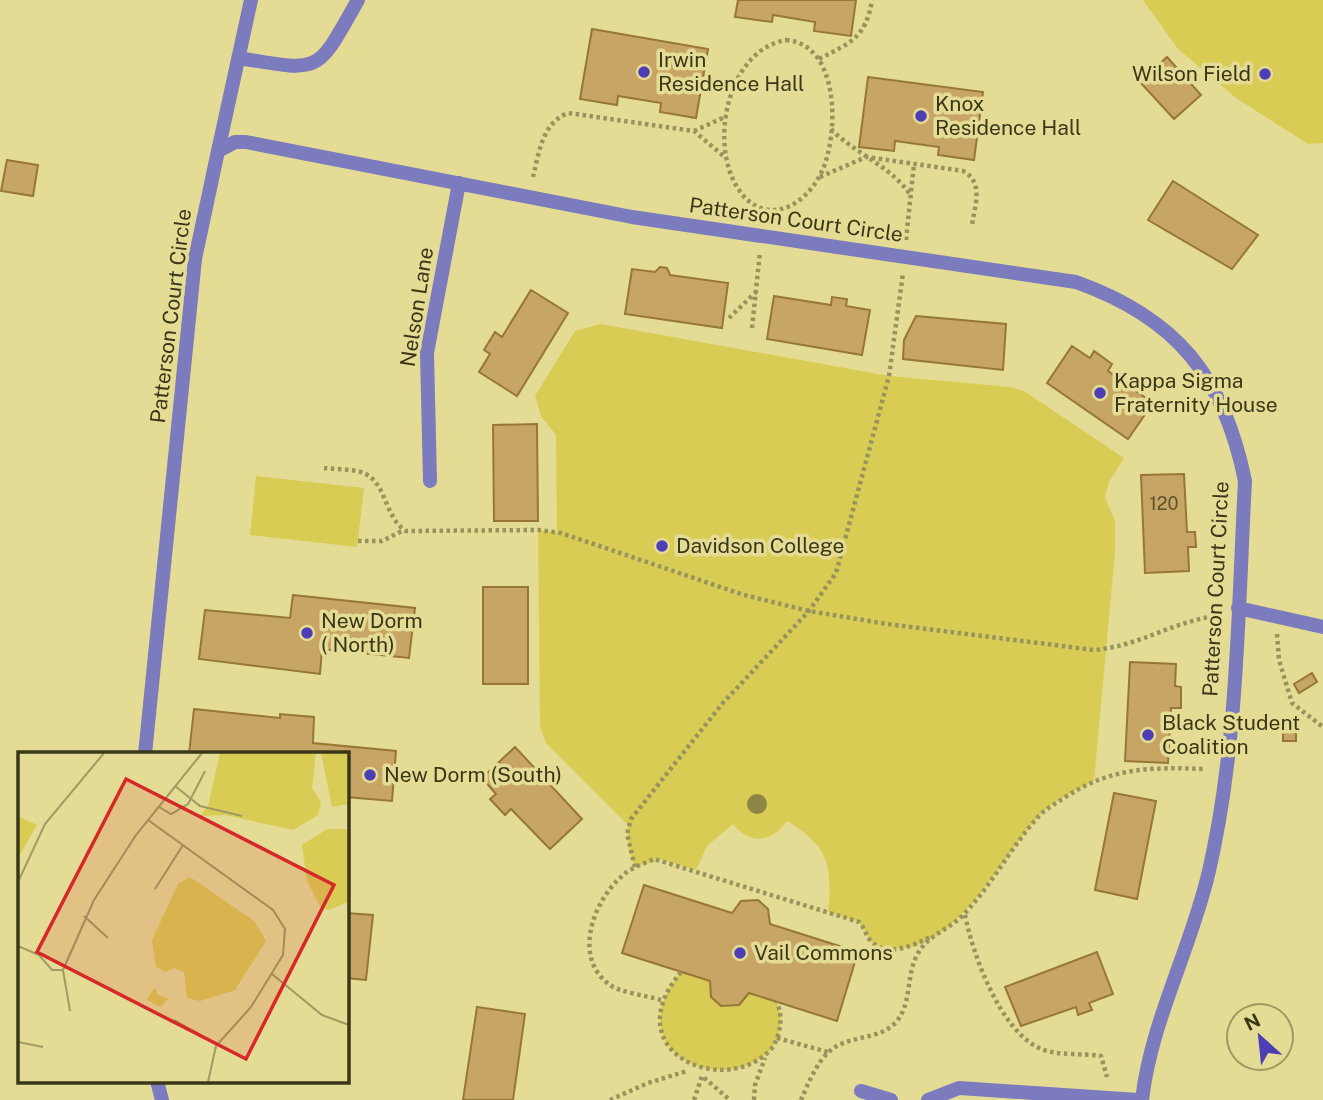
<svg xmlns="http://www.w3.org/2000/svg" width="1323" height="1100" font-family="'Public Sans',sans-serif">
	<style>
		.green { fill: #d9cc55 }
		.building { fill: #c7a564; stroke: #977735; stroke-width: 2 }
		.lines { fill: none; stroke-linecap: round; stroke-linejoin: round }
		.path { stroke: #98935d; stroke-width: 4.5; stroke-dasharray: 3.5 3.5; stroke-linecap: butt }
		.service { stroke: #7b7bbe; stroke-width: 14 }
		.minor { stroke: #7b7bbe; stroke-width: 14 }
		.tree { fill: #8d8543 }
		.poi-dot { fill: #4e3eb5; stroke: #e4dc94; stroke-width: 2.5 }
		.labels { text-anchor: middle; stroke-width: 7; stroke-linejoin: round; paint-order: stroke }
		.number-label { font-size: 18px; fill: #5d522c }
		.poi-label { font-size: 21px; fill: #3a3719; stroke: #e4dc94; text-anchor: start }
		.street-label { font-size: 21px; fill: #3a3719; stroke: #e4dc94 }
		.inset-road { fill: none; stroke: #a09a63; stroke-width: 2 }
		.view { fill: #d62828; fill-opacity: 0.15; stroke: #d62828; stroke-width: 3.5 }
		.inset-edge { fill: none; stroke: #3a3719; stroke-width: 3.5 }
	</style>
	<rect width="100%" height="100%" fill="#e4dc94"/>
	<path class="green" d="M1143,0H1323V143L1308,144L1236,98L1178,49Z
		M601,324L889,376L1010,387L1024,391L1124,458L1109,482L1105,497L1115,521V552L1094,781C1076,790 1053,801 1039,816C1000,857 946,975 872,943L859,922L828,912C833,866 828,845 787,821C771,843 750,845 733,824L707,846L696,870L660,859L635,867L628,846V825L546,743L540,727L538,530L557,532L556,435L541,416L535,396L575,331Z
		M256,476L364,488L357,547L250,535Z
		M681,972L710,981L711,997L721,1006L739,1005L749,993L777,1002C783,1017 781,1034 772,1048C727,1100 613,1053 681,972Z"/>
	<path class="building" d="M738,0H856L851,36L814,31L815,22L773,15L772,22L735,17Z
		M592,29L708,49L696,118L660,112L661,103L618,96L617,105L580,99Z
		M1167,57L1201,95L1174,119L1140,82Z
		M868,77L983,92L974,160L938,155L939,147L895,141L894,151L859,147Z
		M7,160L38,165L33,196L1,191Z
		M1173,181L1258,235L1232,269L1148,220Z
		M660,267L667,268L670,275L728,283L722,328L625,314L632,269L655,272Z
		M531,290L568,313L517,396L479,372L490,354L484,350L495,332L502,337Z
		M774,296L831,305L832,297L847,299L846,306L870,310L862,355L767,339Z
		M916,316L1006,324L1003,370L903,359L904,340Z
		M1072,346L1090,358L1094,351L1112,364L1108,371L1153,403L1128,439L1047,383Z
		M537,424L538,521H494L493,425Z
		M1184,474L1187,532H1195L1196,547H1188L1189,571L1145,573L1141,475Z
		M483,587H528V684H483Z
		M293,595L415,608L409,658L322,649L320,674L199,659L205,610L290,618Z
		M1130,662L1176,664L1175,686L1181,687V708H1171L1168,763L1125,761Z
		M1312,673L1317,682L1299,693L1294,684Z
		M194,709L280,718V714L314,717L313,743L396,751L392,801L346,797V754H189Z
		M1283,730H1296V741H1283Z
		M515,747L582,819L550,849L511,809L505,815L490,799L496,794L482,778Z
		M1114,793L1156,801L1137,899L1095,890Z
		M644,885L732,913L741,901L758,900L768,909L770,924L858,952L837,1021L749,993L739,1005L721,1006L711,997L710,981L622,953Z
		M346,913L373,915L366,980L346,978Z
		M1097,952L1113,994L1089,1003L1092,1010L1078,1015L1076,1007L1021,1026L1005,987Z
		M477,1007L525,1014L513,1100H463Z"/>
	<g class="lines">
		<path class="path" d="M786,40C840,44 839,134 822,171C805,209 762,228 737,187C709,141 728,50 786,40Z
			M819,59C850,43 866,38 872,0
			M831,129C856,155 891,165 911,196
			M694,131L727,116
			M533,177C539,153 542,123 568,113L694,131L727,159
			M820,177L866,157L963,171C984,182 975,205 972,225
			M906,240L914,164
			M729,318L756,292
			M752,328L760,252
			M324,468C334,469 346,469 357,471C388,477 382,516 406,531L538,530L561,533L744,595L809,611L887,624L1094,650C1141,646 1175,620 1218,616
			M358,541H382L404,530
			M1277,634L1279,660L1292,703L1323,727
			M635,867L627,834L631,819L722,704L809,611L836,573L889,376L903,273
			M965,915C973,955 1000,1031 1041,1049C1058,1056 1083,1053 1101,1056L1107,1077
			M681,972C613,1053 727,1100 772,1048C781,1034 783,1017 777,1002
			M661,1000C648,996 619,992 610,985C572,958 593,902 621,877C630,868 643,864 654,859L859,922C865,928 866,936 871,941C886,958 915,945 930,937
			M777,1038L828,1052
			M610,1100L648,1083L687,1071
			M694,1100L702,1076L730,1100
			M754,1100L755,1085L765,1058
			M801,1100C808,1084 817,1061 831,1050C851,1034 880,1041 897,1021C912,1002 906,976 917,955C927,935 949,930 964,914C992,885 1011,847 1038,817C1045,809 1055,804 1064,798C1110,767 1152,767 1206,769"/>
		<path class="service" d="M239,58C323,72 316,74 358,0
			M218,151L251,0
			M861,1091L891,1100
			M928,1100L959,1088L1138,1100"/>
		<path class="minor" d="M430,481L427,353L459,183
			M1238,608L1323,627
			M145,754L195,259L218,151L235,142H246L632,217L1076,282C1177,318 1224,377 1245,481C1238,610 1238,745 1209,871C1191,949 1151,1021 1142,1100
			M157,1081L162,1100"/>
	</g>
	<circle class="tree" cx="757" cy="804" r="10"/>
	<g class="poi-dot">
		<circle cx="644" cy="72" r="7"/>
		<circle cx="1265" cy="74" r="7"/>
		<circle cx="921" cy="116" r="7"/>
		<circle cx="1100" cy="393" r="7"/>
		<circle cx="662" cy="546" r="7"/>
		<circle cx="307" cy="633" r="7"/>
		<circle cx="1148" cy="735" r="7"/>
		<circle cx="370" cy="775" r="7"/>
		<circle cx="740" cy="953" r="7"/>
	</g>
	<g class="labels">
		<g class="number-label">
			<text x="1164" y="510">120</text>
		</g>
		<g class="poi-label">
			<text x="658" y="67">Irwin<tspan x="658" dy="24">Residence Hall</tspan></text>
			<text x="1251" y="81" text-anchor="end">Wilson Field</text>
			<text x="935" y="111">Knox<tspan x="935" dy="24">Residence Hall</tspan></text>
			<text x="1114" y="388">Kappa Sigma<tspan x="1114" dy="24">Fraternity House</tspan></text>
			<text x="676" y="553">Davidson College</text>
			<text x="321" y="628">New Dorm<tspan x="321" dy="24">( North)</tspan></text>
			<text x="1162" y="730">Black Student<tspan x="1162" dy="24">Coalition</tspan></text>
			<text x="384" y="782">New Dorm (South)</text>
			<text x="754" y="960">Vail Commons</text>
		</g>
		<g class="street-label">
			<text transform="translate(796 220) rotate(8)" y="7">Patterson Court Circle</text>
			<text transform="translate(417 307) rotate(-81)" y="7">Nelson Lane</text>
			<text transform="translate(171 316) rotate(-83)" y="7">Patterson Court Circle</text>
			<text transform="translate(1216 589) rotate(-87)" y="7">Patterson Court Circle</text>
		</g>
	</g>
	<g transform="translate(18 752)">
		<rect width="331" height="331" fill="#e4dc94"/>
		<path d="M202,1H298L294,36L303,50L300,63L275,78L207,63L182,64L190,54ZM303,1H331V52L314,55ZM0,64L19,73L2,103H0ZM309,77H331V150L310,158L302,155L289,129L284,93ZM172,125L236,169L248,189L217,238L182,249L169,246L166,220L156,216L147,220L138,215L134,188L160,132ZM137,235L140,243L150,247L143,255L129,248Z" fill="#d9cc55"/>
		<path class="inset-road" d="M157,34L182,54L224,64M141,55L153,62L170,52L187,19M130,68L255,158L267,177L265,203L233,255L198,294L190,330M0,130L27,72L86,1M137,137L165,93M66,164L90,186M0,194L21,203L34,218H45M45,218L76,148L118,83L184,1M45,218L52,259M254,222L304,263L331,273M156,268L199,292M0,290L25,295"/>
		<path class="view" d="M108,27L316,133L228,307L19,200Z"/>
		<rect width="331" height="331" class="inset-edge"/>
	</g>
	<g transform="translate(1260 1037) rotate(333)"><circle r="33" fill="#e4dc94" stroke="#a09a63" stroke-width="2"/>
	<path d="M0-5L12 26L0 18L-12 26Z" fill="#4e3eb5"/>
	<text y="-10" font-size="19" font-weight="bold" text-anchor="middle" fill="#3a3719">N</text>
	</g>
</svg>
